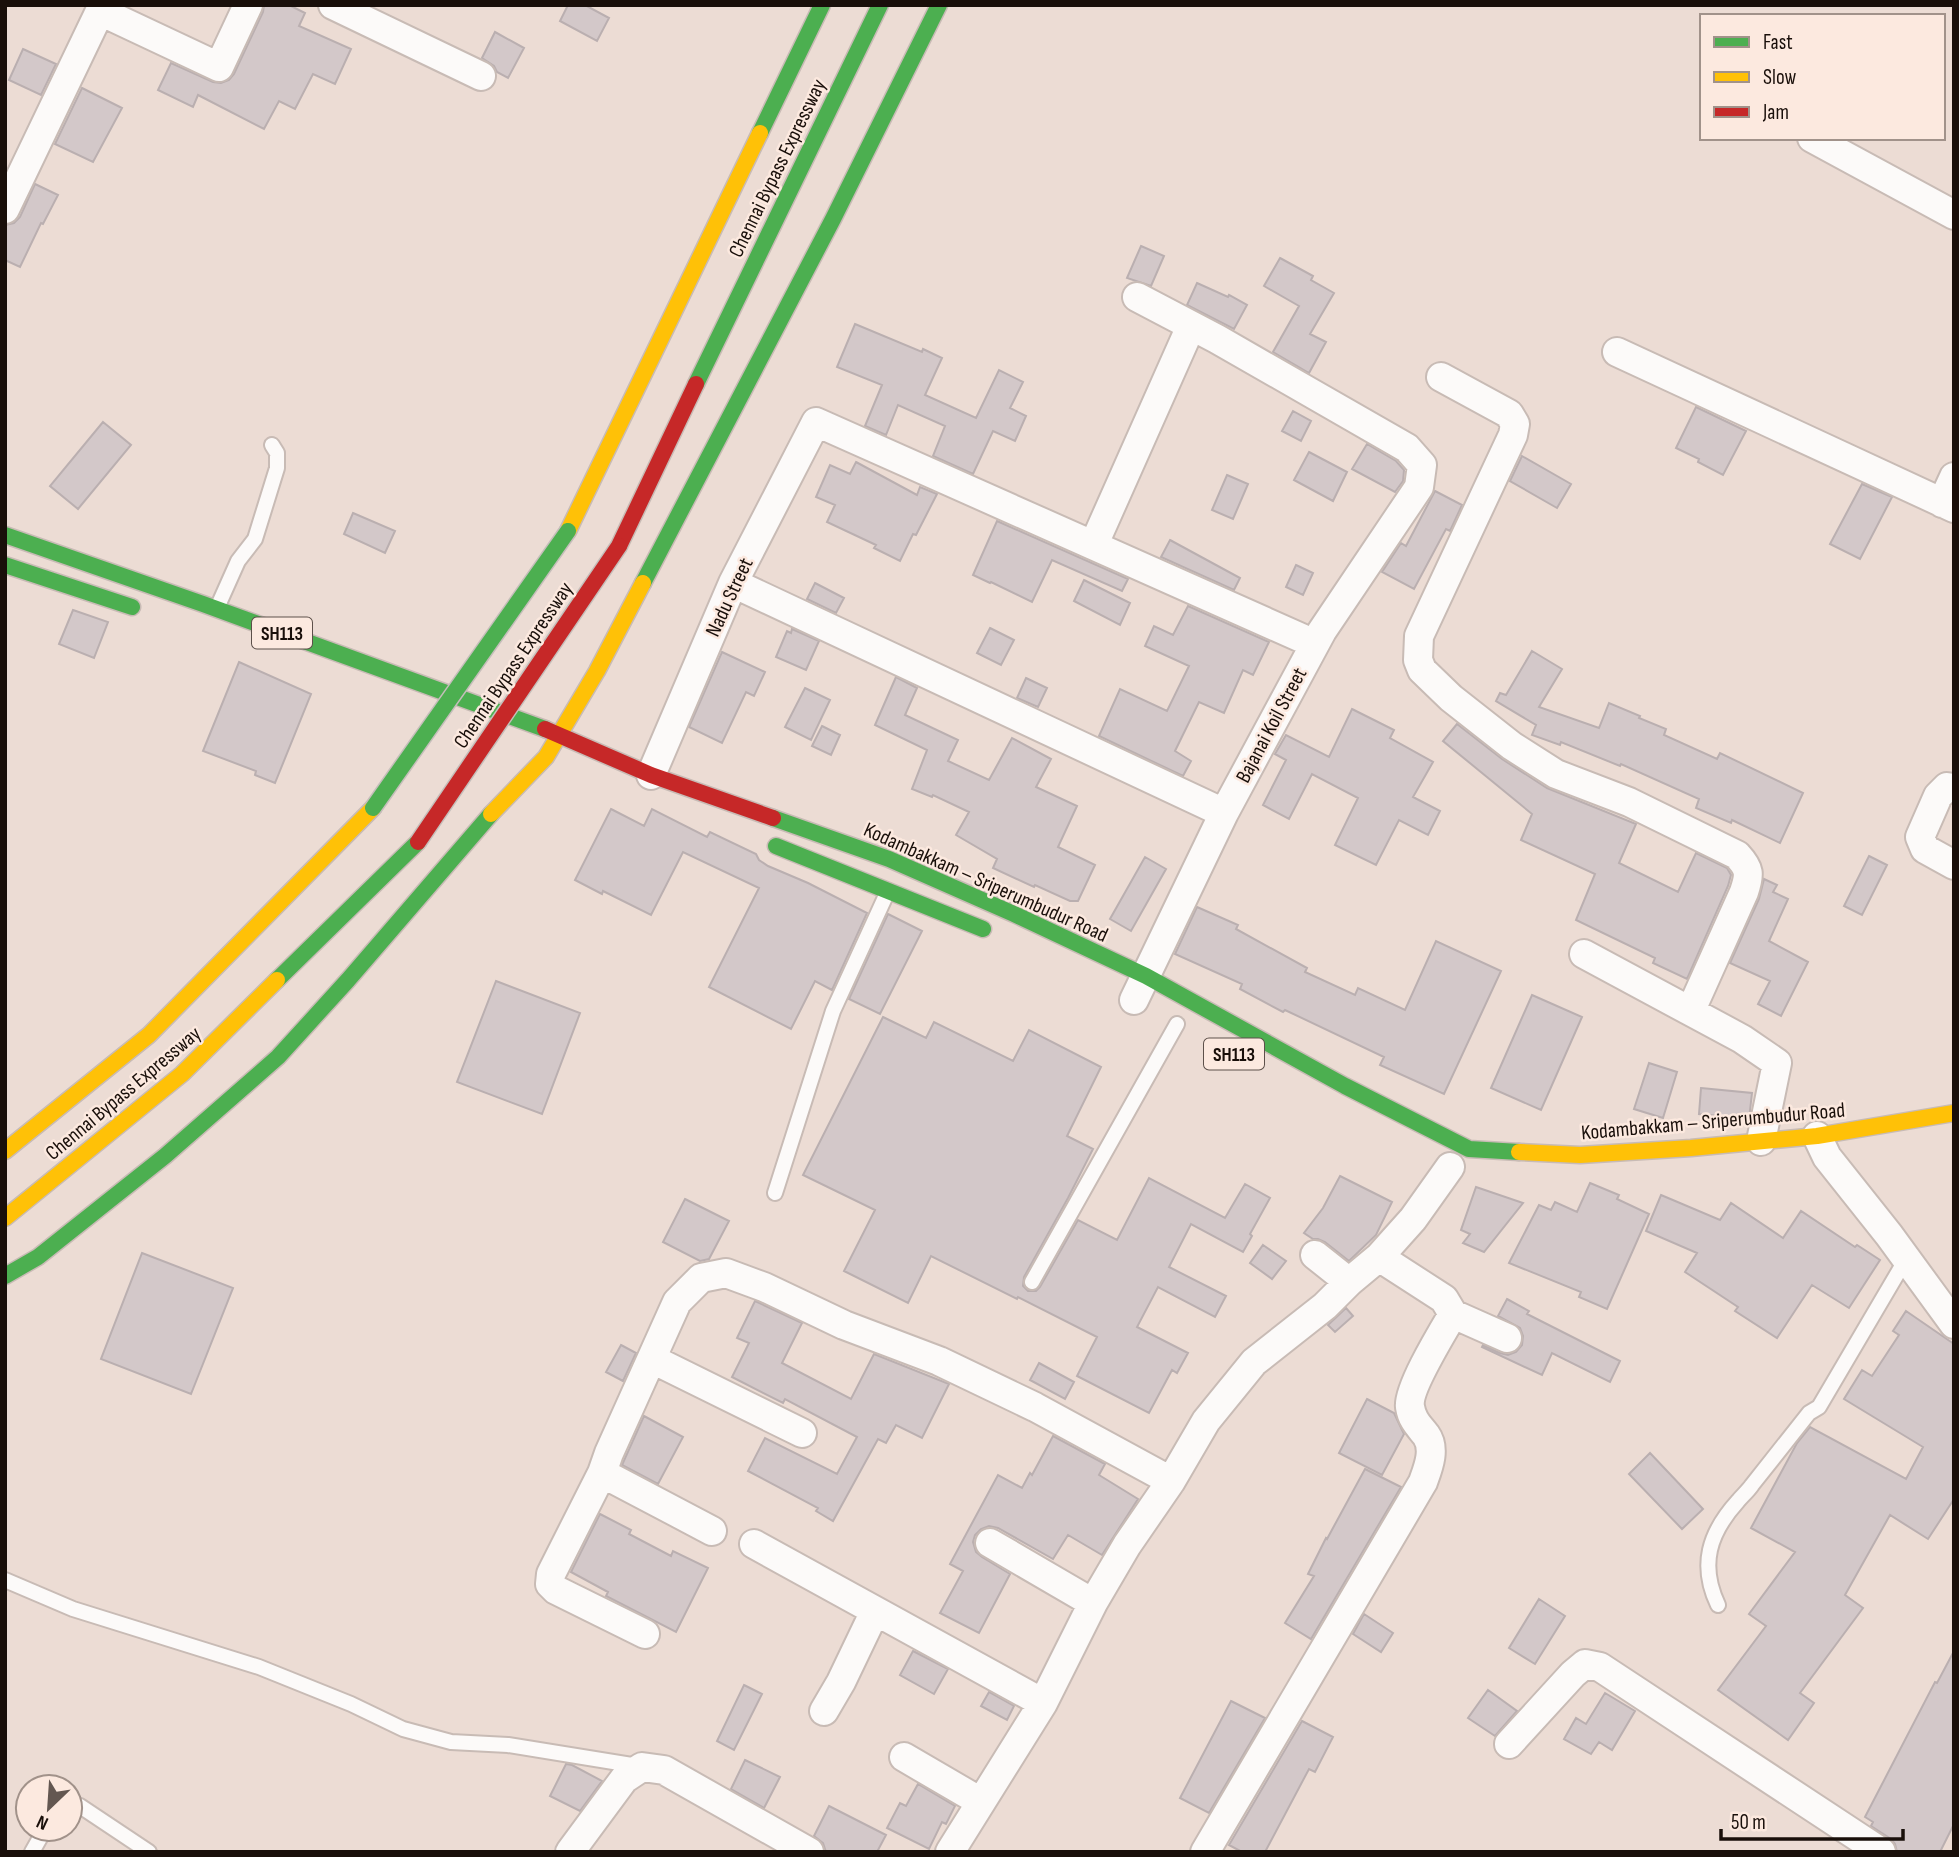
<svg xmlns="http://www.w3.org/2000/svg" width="1959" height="1857" font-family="'Sofia Sans Condensed',sans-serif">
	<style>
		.building { fill: #d3c8c9; stroke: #baafb0; stroke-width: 2 }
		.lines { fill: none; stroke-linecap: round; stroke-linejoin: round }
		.lane-casing { stroke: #c8bbb5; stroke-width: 18 }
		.street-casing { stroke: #c8bbb5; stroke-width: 32 }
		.fast-casing { stroke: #c8bbb5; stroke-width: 19 }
		.slow-casing { stroke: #c8bbb5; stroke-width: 19 }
		.jam-casing { stroke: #c8bbb5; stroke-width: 19 }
		.lane { stroke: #fcfaf9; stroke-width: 14 }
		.street { stroke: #fcfaf9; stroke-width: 28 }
		.fast { stroke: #4caf50; stroke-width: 16 }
		.slow { stroke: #ffc107; stroke-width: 16 }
		.jam { stroke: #c62828; stroke-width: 16 }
		.fast-bridge-casing { stroke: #c5beba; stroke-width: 19; stroke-linecap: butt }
		.jam-bridge-casing { stroke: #c5beba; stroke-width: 19; stroke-linecap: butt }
		.fast-bridge { stroke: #4caf50; stroke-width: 16 }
		.jam-bridge { stroke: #c62828; stroke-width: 16 }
		.labels { text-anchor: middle; stroke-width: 5; stroke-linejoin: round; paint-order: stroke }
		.shield { fill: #fce9df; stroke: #5d504a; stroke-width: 2 }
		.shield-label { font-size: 19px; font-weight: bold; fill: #190f0a }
		.street-label { font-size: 21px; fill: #190f0a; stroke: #fce9df }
	</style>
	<rect width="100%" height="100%" fill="#ecdcd4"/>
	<path class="building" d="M264,5H289L305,13L299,26L351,49L335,84L313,74L295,109L279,101L264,129L198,95L193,107L158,90L171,63L213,82L221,83L229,80L234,74L263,12Z
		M568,5H585L609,18L597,41L560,21Z
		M495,32L524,48L508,78L497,72L494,66L482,58Z
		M23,49L56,64L41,95L9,80Z
		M82,88L122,108L93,162L55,144Z
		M35,184L58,195L43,224L41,223L20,267L5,260V225L14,223L20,217Z
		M1141,246L1164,256L1151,286L1127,278Z
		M1280,258L1313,276L1311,280L1334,293L1310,334L1326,342L1309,373L1273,352L1299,306L1264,286Z
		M1197,283L1228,297L1229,295L1247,305L1234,329L1187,305Z
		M855,324L922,352L923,349L942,358L925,395L976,418L999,370L1023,382L1010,408L1026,416L1015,441L993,431L973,474L933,456L945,426L898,405L886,435L865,426L882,385L837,367Z
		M1696,407L1746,431L1723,475L1698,462L1699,459L1676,448Z
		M1293,411L1311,421L1301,441L1282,431Z
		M103,422L131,445L78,509L50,486Z
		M1367,444L1396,461L1404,470L1403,481L1395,492L1352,469Z
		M1309,452L1347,472L1333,501L1294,480Z
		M1522,456L1571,484L1557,508L1510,481Z
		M856,462L917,495L920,487L937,494L916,535L913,534L900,561L874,548L876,545L827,522L835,505L816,497L830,465L850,474Z
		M1227,475L1248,484L1233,519L1212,510Z
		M1862,484L1892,497L1860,559L1830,544Z
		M1435,491L1462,505L1450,531L1446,529L1414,589L1382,572L1401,543L1406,546Z
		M353,513L395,531L385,553L344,534Z
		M997,521L1128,579L1122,591L1052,560L1032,602L991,582L990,583L973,575Z
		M1170,540L1240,578L1234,590L1161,557Z
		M1296,565L1313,573L1303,595L1286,587Z
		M1084,580L1130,603L1120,625L1074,601Z
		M815,583L844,598L836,613L807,599Z
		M1188,606L1269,642L1253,675L1243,670L1224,713L1199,702L1175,751L1191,761L1183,776L1099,736L1120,689L1167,711L1189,666L1145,646L1154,626L1173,635Z
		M73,610L108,622L94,658L59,644Z
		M990,628L1014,640L1001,665L977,653Z
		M792,629L819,641L806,670L776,657L787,631L791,633Z
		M1532,651L1562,669L1539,707L1599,728L1609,703L1640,716L1639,718L1666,729L1664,735L1717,759L1720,753L1803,793L1780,843L1732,820L1731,823L1696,808L1699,799L1621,764L1620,766L1561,742L1560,745L1532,735L1536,725L1496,701L1500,693L1506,695Z
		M722,652L765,672L754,696L746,692L722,743L689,727Z
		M239,662L311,694L275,783L255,775L256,771L203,751Z
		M896,677L917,688L905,715L958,740L948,761L989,780L1012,738L1051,759L1036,787L1077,806L1058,847L1095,865L1078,901H1070L1035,885L1034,887L993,868L997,859L956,835L969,812L933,795L932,797L912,789L927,750L875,725Z
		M1026,678L1047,688L1038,707L1017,698Z
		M805,688L830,700L811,740L785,727Z
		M1352,709L1394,730L1390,738L1433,762L1413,797L1440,811L1428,835L1399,820L1376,865L1335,845L1358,798L1312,774L1289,819L1263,805L1286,760L1275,754L1286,735L1329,757Z
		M1457,724L1502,759L1547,788L1636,824L1619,863L1678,892L1696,853L1727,868L1731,875L1728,886L1687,979L1653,963L1655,958L1576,920L1595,874L1521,840L1532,814L1443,741Z
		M822,726L840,735L831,755L812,746Z
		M611,809L644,826L652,809L707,837L710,832L756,854L759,860L768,866L808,883L867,913L832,990L815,981L791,1029L709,987L759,888L683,852L651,915L603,891L602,894L575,880Z
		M1869,856L1887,865L1862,915L1844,906Z
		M1145,857L1166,869L1131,931L1110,919Z
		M1764,879L1777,885L1773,892L1788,899L1769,941L1808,962L1781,1016L1758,1004L1770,981L1730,963L1759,899Z
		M1197,907L1238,925L1236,929L1307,968L1305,972L1355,995L1358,988L1405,1010L1436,941L1501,971L1444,1094L1380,1065L1384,1057L1285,1010L1283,1012L1240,989L1242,984L1175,954Z
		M888,914L922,931L880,1014L849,999Z
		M496,981L580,1013L542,1114L457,1082Z
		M1532,995L1582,1017L1541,1110L1491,1088Z
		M883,1017L926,1038L934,1022L1013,1061L1029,1030L1101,1067L1067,1136L1093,1149L1068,1198L1024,1277L1023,1286L1028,1291H1036L1040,1287L1078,1220L1117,1240L1149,1178L1225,1218L1245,1184L1270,1198L1250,1234L1252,1236L1243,1252L1191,1224L1169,1267L1226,1296L1215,1317L1158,1287L1137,1327L1188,1353L1177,1373L1172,1370L1149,1413L1077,1376L1097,1337L1018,1297L1017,1299L931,1256L908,1303L844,1271L875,1210L803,1175Z
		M1649,1063L1677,1072L1663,1118L1634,1109Z
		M1701,1088L1752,1093L1749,1119L1699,1114Z
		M1340,1176L1392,1202L1376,1235L1349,1261L1325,1242L1318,1239H1313L1304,1233L1323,1208Z
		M1590,1183L1619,1195L1617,1199L1649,1214L1607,1309L1579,1297L1581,1292L1509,1263L1539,1205L1551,1210L1555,1202L1577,1212Z
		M1476,1187L1523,1203L1484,1252L1463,1243L1470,1234L1461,1230Z
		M1661,1195L1720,1220L1731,1203L1783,1238L1801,1211L1855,1247L1857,1245L1880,1260L1849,1308L1812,1285L1777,1338L1735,1311L1738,1307L1685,1272L1697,1253L1646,1231Z
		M685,1199L729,1221L709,1259L700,1261L663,1242Z
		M1263,1245L1286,1261L1272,1279L1250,1263Z
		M142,1253L233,1288L191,1394L101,1359Z
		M1507,1299L1529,1311L1527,1314L1620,1361L1610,1382L1552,1353L1542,1375L1482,1347L1483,1345L1500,1353L1508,1355L1516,1352L1522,1345L1523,1336L1520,1328L1498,1316Z
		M755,1301L802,1323L782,1363L851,1399L874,1354L949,1384L922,1438L896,1425L886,1443L878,1439L833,1521L816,1511L818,1508L748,1471L765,1438L837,1474L857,1437L785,1399L783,1403L732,1377L749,1343L737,1338Z
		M1346,1308L1353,1316L1335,1332L1328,1325Z
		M1906,1311L1954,1344V1499L1928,1539L1890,1515L1845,1595L1863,1608L1800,1693L1814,1703L1788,1740L1718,1690L1766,1626L1749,1614L1795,1552L1751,1528L1797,1443L1810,1427L1906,1479L1923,1447L1844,1399L1862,1370L1872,1376L1899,1335L1893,1331Z
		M621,1345L636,1353L623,1381L606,1372Z
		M1039,1363L1074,1382L1065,1399L1030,1380Z
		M1367,1399L1394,1413L1404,1434L1382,1475L1339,1453Z
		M644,1416L683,1437L658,1484L622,1465Z
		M1053,1436L1105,1464L1099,1475L1138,1499L1102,1555L1068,1535L1053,1559L998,1528L989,1526L981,1529L975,1535L973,1542L976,1552L982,1557L1010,1574L979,1633L940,1613L963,1571L950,1564L998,1475L1022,1488L1030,1473L1032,1475Z
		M1650,1453L1703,1509L1682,1529L1629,1474Z
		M1365,1469L1401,1487L1311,1639L1285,1623L1314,1576L1308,1574L1326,1538L1327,1539Z
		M600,1514L631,1530L629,1534L671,1556L673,1551L708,1568L676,1632L606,1596L608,1592L571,1572Z
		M1539,1599L1565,1616L1535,1664L1509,1648Z
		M1364,1614L1393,1633L1381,1652L1353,1634Z
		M913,1651L948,1669L934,1694L900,1675Z
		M1954,1651V1824L1940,1852H1897L1895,1844L1891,1839L1871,1826L1873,1822L1865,1817L1935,1682L1937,1683Z
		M744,1685L762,1694L734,1750L717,1741Z
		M1488,1690L1517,1711L1495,1736L1468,1718Z
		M989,1692L1014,1706L1007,1720L981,1706Z
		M1605,1693L1635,1711L1612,1750L1599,1742L1591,1754L1564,1739L1576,1718L1586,1724Z
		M1231,1701L1265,1718L1209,1813L1180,1798Z
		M1302,1721L1333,1737L1315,1772L1309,1769L1265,1852H1242L1229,1845Z
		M745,1760L780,1777L764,1808L731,1789Z
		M566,1764L572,1765L602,1781L580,1811L550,1796Z
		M918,1784L955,1806L946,1824L942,1822L929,1849L887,1828L900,1803L906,1806Z
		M829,1806L886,1835L877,1852H826L823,1843L814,1836Z"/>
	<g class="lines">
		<g class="lane-casing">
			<path id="lane" d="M217,608L238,561L255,539L277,468V453L272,445
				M775,1193L833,1011L888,891
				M1032,1282L1177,1024
				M5,1580L73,1609L259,1667L351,1704L403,1729L451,1742L508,1745L638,1766
				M1718,1605C1699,1565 1709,1533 1738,1501C1742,1496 1748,1491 1752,1485C1771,1461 1790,1437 1809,1413L1819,1407L1906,1259
				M70,1805L80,1806L149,1852
				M32,1852L45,1829"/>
		</g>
		<g class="street-casing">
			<path id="street" d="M333,5L481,76
				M1812,138L1954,215
				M5,209L100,11L219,67L248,5
				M1617,352L1954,508
				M1441,377L1509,414L1515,424L1513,435L1419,636L1418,660L1422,670L1451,698L1512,746L1556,774L1629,802L1737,855C1750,869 1750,874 1744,892L1691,1010
				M1942,503L1954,477
				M1094,544L1191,326
				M733,583L1224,813
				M651,775L733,583L816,422L1315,644
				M1954,788L1947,787L1938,796L1920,837L1925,849L1954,865
				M1584,954L1742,1039L1777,1063L1761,1141
				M1134,1000L1224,813L1322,631L1419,487L1422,465L1407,448L1217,339L1137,297
				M1817,1136L1827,1157L1889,1235L1954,1324
				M1315,1255L1349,1282
				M1453,1314L1507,1338
				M652,1359L802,1433
				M602,1473L551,1574L550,1584L556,1590L645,1634
				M712,1531L602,1473L609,1453L677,1302L701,1278L726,1273L764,1287L844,1325L939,1361L1035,1407L1171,1481
				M990,1543L1093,1603
				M754,1544L1043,1703
				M824,1711L841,1682L875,1611
				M1509,1744L1573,1674L1585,1664L1600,1667L1881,1852
				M904,1757L981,1802
				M570,1852L624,1779L642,1767L664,1770L809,1852
				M950,1852L1043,1703L1093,1603L1127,1545L1171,1481L1206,1421L1254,1362L1325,1306L1349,1282L1379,1257L1413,1219L1450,1167
				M1205,1852L1423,1482C1428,1468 1436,1449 1426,1435C1419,1426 1412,1420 1410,1407C1407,1390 1443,1331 1453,1314L1444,1299L1379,1257"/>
		</g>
		<g class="fast-casing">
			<path id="fast" d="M760,133L822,5
				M696,384L880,5
				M5,535L203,604L545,729
				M5,565L132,607
				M643,583L833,219L939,5
				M773,818L889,859L1014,914L1146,976L1345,1086L1469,1149L1519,1152
				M776,846L983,929
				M277,980L418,842
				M5,1276L38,1257L165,1156L278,1057L348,980L491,814"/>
		</g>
		<g class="slow-casing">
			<path id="slow" d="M568,531L760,133
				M491,814L546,757L597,671L643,583
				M5,1151L149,1035L373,808
				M1519,1152L1580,1155L1691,1148L1817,1136L1954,1113
				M5,1218L182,1074L277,980"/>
		</g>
		<g class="jam-casing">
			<path id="jam" d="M619,546L696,384
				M545,729L651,775L773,818"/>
		</g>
		<use href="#lane" class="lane"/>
		<use href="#street" class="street"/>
		<use href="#fast" class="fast"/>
		<use href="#slow" class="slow"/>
		<use href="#jam" class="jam"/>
		<g class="fast-bridge-casing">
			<path id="fast-bridge" d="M373,808L568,531"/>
		</g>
		<g class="jam-bridge-casing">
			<path id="jam-bridge" d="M418,842L619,546"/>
		</g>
		<use href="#fast-bridge" class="fast-bridge"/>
		<use href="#jam-bridge" class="jam-bridge"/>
	</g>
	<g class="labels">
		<g class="shield">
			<rect x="252" y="617.5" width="60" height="31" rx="5"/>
			<rect x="1204" y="1038.5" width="60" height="31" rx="5"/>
		</g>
		<g class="shield-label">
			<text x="282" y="640">SH113</text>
			<text x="1234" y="1061">SH113</text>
		</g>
		<g class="street-label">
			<text transform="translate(777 168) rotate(-64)" y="7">Chennai Bypass Expressway</text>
			<text transform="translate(729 597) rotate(-65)" y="7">Nadu Street</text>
			<text transform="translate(513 665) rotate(-56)" y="7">Chennai Bypass Expressway</text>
			<text transform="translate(1271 725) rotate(-62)" y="7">Bajanai Koil Street</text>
			<text transform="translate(986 882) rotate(24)" y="7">Kodambakkam – Sriperumbudur Road</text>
			<text transform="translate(123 1093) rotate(-40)" y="7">Chennai Bypass Expressway</text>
			<text transform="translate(1713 1121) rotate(-5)" y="7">Kodambakkam – Sriperumbudur Road</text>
		</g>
	</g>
	<rect width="1959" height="1857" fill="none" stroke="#190f0a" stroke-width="14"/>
	<rect x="1700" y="14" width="245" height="126" fill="#fce9df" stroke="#a1928a" stroke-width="2"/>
	<rect x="1714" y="37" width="35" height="10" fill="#4caf50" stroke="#a1928a" stroke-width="2"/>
	<text x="1763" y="49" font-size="21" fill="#190f0a">Fast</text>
	<rect x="1714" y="72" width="35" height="10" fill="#ffc107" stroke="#a1928a" stroke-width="2"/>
	<text x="1763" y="84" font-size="21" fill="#190f0a">Slow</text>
	<rect x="1714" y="107" width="35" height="10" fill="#c62828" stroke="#a1928a" stroke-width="2"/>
	<text x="1763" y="119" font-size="21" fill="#190f0a">Jam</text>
	<g transform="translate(49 1808) rotate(205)"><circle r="33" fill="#fce9df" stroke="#a1928a" stroke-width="2"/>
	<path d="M0-5L12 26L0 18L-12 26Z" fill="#635751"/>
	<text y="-10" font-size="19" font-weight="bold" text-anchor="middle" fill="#190f0a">N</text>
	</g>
	<path d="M1721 1829v10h182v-10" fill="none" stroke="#190f0a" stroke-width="3.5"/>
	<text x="1731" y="1829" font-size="21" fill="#190f0a" stroke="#fce9df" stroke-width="5" paint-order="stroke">50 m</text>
</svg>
